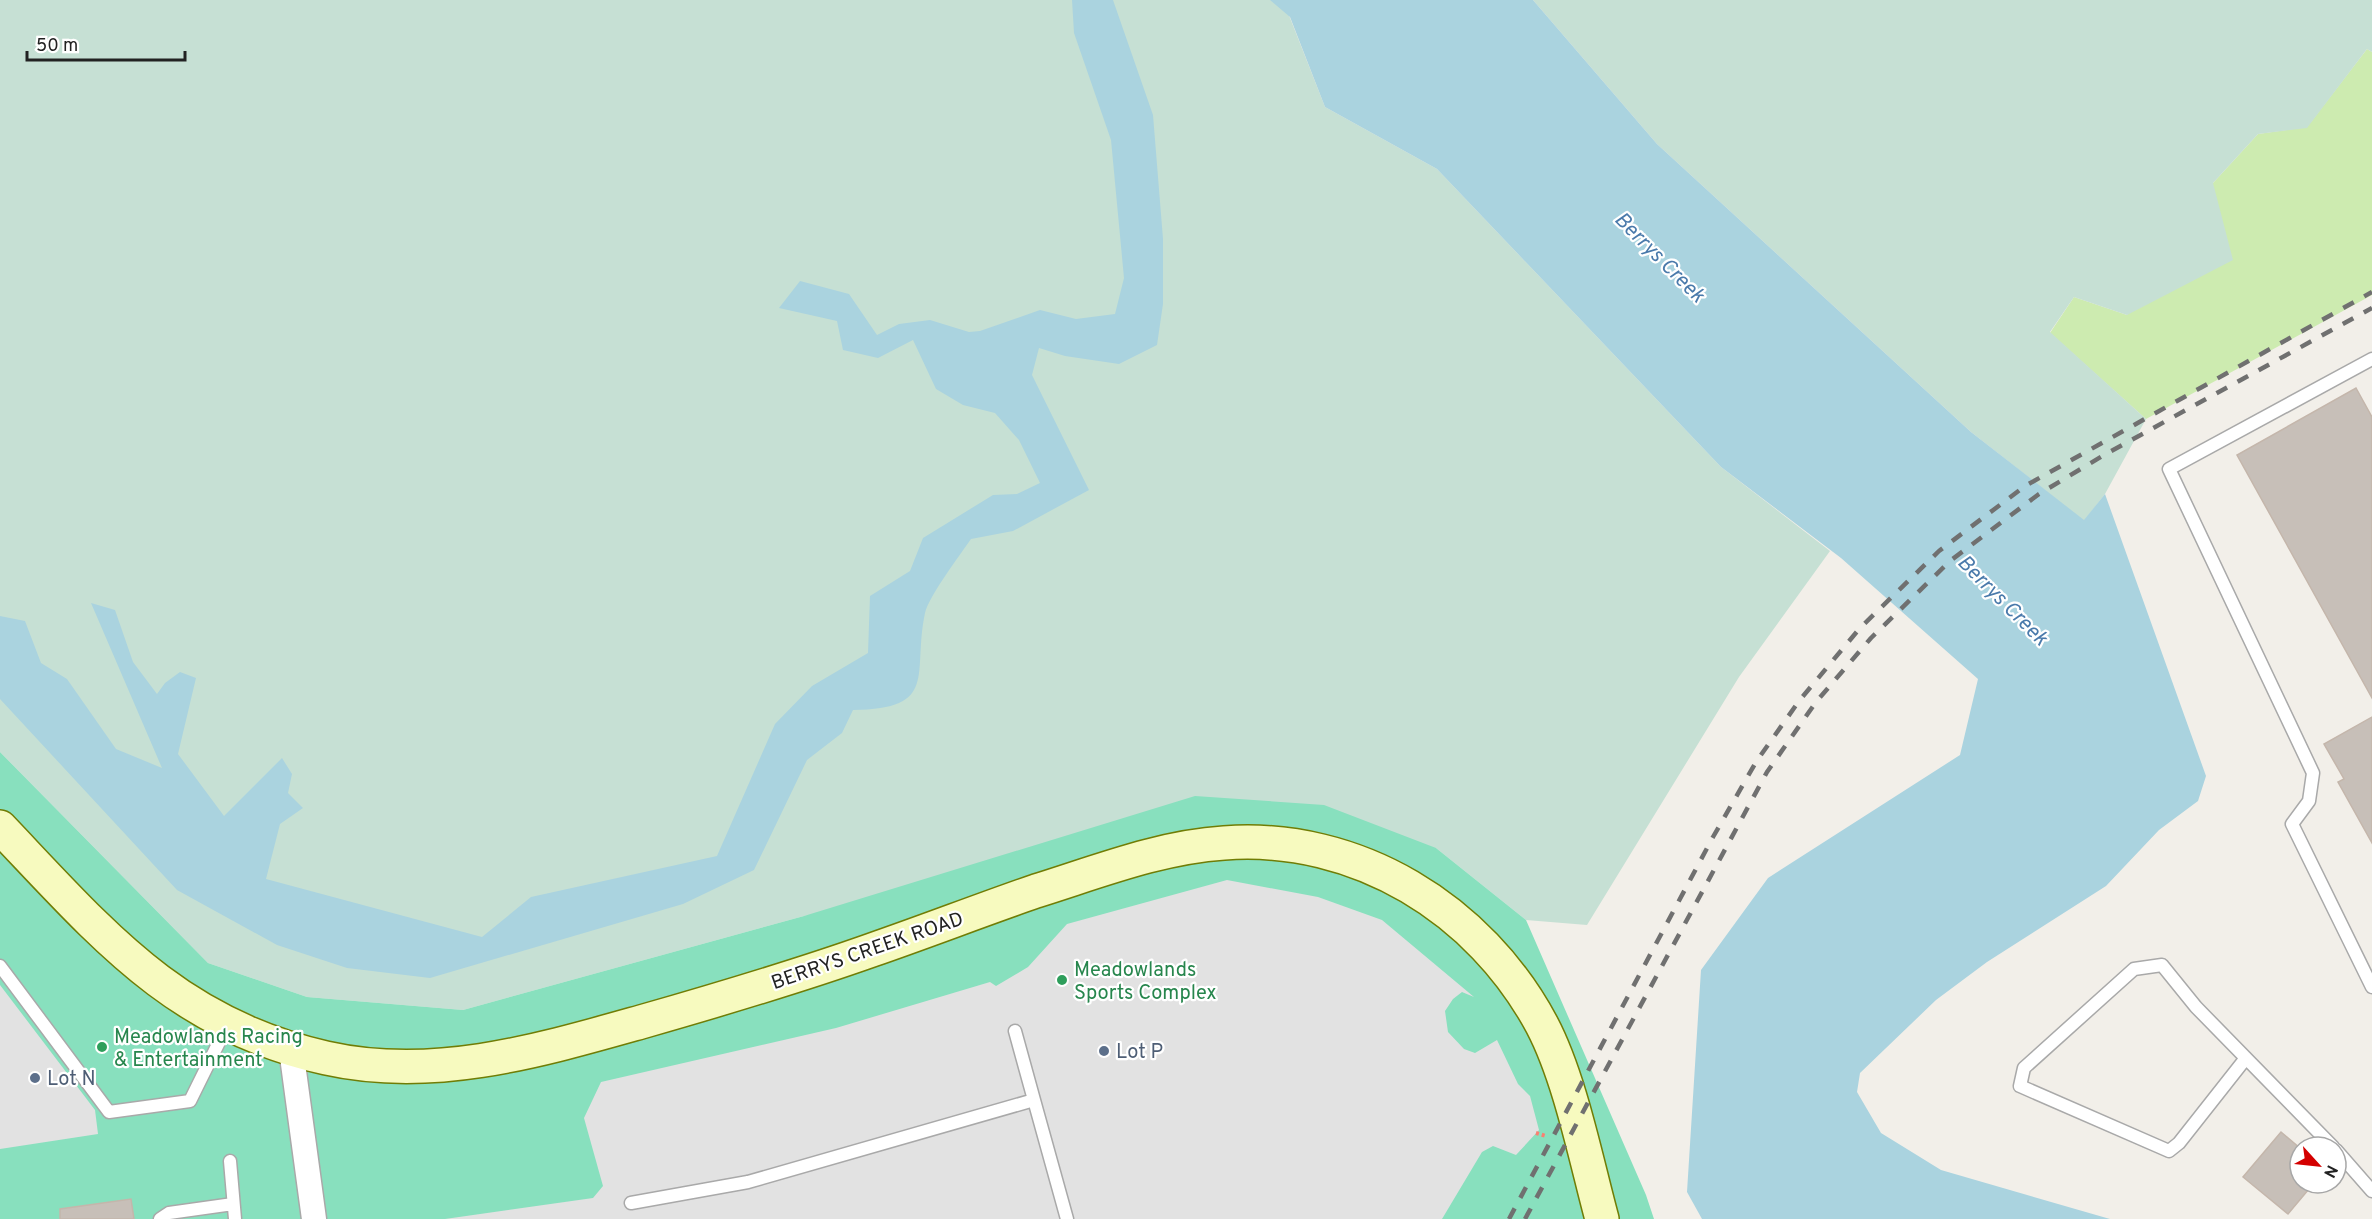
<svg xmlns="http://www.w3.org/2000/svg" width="2372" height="1219" font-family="Overpass,sans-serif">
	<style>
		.grass { fill: #cdebb0 }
		.wetland { fill: #c6e0d4 }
		.pitch { fill: #88e0be }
		.parking { fill: #e2e2e2 }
		.water { fill: #aad3df }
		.building { fill: #c7bfb8; stroke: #c4b6ab; stroke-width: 1.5 }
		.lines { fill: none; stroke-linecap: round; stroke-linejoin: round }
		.lane-casing { stroke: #a9a9a9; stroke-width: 15 }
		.street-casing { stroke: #a9a9a9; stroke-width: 27 }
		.secondary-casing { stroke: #707d05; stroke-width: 36 }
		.path { stroke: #fa8072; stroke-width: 4; stroke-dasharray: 3 3; stroke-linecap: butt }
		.lane { stroke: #fff; stroke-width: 12 }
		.street { stroke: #fff; stroke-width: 24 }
		.secondary { stroke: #f7fabf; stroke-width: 33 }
		.rail { stroke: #707070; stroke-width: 4.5; stroke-dasharray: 12 12; stroke-linecap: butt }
		.leisure-dot { fill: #2e9e5b; stroke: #fff; stroke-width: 2 }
		.service-dot { fill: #5c6f8a; stroke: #fff; stroke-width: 2 }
		.labels { text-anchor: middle; stroke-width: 4.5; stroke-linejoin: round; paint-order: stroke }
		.street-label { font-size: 20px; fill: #222; stroke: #fff }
		.leisure-label { font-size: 20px; fill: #27864d; stroke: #fff; text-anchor: start }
		.service-label { font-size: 20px; fill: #4e5e75; stroke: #fff; text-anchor: start }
		.water-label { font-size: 21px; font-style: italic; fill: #4a7aab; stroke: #fff }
	</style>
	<rect width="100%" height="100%" fill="#f2efe9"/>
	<path class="grass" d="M2367,49L2372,52V295L2146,419L2050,333L2074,297L2127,315L2213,183L2258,134L2307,127Z"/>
	<path class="wetland" d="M0,0H1283L1325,107L1437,169L1721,467L1830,551L1739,677L1587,925L1526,920L1436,848L804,916L463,1010L307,997L208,963L0,752Z
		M1533,0H2372V52L2367,49L2307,128L2258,134L2213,183L2233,260L2127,315L2074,297L2050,332L2146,419L2105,494L2084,521L1971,432L1657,144Z"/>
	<path class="pitch" d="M0,752L208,963L307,997L463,1010L804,916L1195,796L1324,805L1436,848L1526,920L1646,1195L1654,1219H0Z"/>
	<path class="parking" d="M1227,880L1318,897L1382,920L1474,997L1462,992L1453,999L1445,1011L1448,1032L1464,1049L1475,1053L1497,1040L1518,1084L1530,1096L1539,1130L1516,1155L1493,1146L1482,1152L1442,1219H445L593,1198L603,1186L584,1118L601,1082L836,1028L990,982L996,986L1028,967L1067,924Z
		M0,985L95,1110L98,1134L0,1149Z"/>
	<path class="water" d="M1072,0H1113L1153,115L1163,239V304L1157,345L1119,364L1065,356L1039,348L1032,375L1089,490L1013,531L971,539C960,555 929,596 925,613C912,674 940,709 853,710L842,733L807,760L754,870L683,904L430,978L347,968L277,945L177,890L0,699V616L25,621L41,663L67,679L116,749L162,768L91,603L115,610L133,662L157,694L165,683L180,672L196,678L178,754L224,816L282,758L292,774L288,793L303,808L280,824L266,879L482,937L531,897L717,856L775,724L812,686L868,653L870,596L910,571L923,538L993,495L1017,494L1040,483L1019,440L995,413L963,405L936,389L913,340L878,358L843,350L837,321L779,308L800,281L849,294L877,335L899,324L930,320L969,332L980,331L1040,310L1076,319L1115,314L1124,278L1111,140L1074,33Z
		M1270,0H1533L1657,144L1971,432L2084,520L2105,494L2206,776L2198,801L2159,830L2106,886L1987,962L1936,1000L1860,1073L1857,1092L1881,1133L1941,1170L2110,1219H1702L1687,1192L1701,970L1768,878L1960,755L1978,679L1841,558L1721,467L1437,169L1325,107L1290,17Z"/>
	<path class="building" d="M2356,388L2372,417V698L2237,455Z
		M2372,717V843L2338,782L2344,779L2324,744Z
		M2281,1132L2300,1148V1183H2314L2288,1214L2243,1177Z
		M131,1199L134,1219H60V1209Z"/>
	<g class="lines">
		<g class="lane-casing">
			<path id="lane" d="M2372,359L2169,469L2313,773L2309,801L2292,824L2372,987
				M0,966L109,1112L190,1101L227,1026
				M2246,1058L2179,1143L2169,1151L2020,1086L2024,1068L2134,969L2162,965L2196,1007L2333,1147
				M1034,1100L1067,1219
				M2336,1150L2372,1191
				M230,1161L235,1219
				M631,1203L748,1182L1034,1100L1015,1031
				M160,1219L169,1213L233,1204"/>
		</g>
		<g class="street-casing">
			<path id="street" d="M291,1049L314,1219"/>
		</g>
		<g class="secondary-casing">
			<path id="secondary" d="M0,827C101,933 176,1025 326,1058C433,1082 538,1051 641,1022C718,1000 796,977 872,950C927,931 981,910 1036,891C1097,872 1160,847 1224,843C1357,833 1480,909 1542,1025C1570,1078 1586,1160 1602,1219"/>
		</g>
		<path class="path" d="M1536,1133L1546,1136"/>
		<use href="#lane" class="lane"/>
		<use href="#street" class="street"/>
		<use href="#secondary" class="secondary"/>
		<path class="rail" d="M1509,1219L1713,837L1756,762L1799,701L1860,628L1939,551L2025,486L2372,292
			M1525,1219L1767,772L1816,702L1871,638L1950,561L2039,494L2104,455L2372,308"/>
	</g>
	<g class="leisure-dot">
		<circle cx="1062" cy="980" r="6"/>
		<circle cx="102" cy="1047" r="6"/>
	</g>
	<g class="service-dot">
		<circle cx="1104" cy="1051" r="6"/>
		<circle cx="35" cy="1078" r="6"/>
	</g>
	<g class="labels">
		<g class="street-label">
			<text transform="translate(867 950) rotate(-19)" y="7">BERRYS CREEK ROAD</text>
		</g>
		<g class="leisure-label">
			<text x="1074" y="976">Meadowlands<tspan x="1074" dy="23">Sports Complex</tspan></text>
			<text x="114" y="1043">Meadowlands Racing<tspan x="114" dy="23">&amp; Entertainment</tspan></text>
		</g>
		<g class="service-label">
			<text x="1116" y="1058">Lot P</text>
			<text x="47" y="1085">Lot N</text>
		</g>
		<g class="water-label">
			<text transform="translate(1660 257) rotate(45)" y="7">Berrys Creek</text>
			<text transform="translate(2003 600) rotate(45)" y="7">Berrys Creek</text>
		</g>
	</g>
	<g transform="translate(2318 1165) rotate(117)"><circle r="28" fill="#ffffff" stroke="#a7a7a7" stroke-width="1.5"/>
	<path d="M0-4.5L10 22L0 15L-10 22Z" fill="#d40000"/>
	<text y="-9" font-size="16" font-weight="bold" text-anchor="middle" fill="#222222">N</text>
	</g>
	<path d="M27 51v9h158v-9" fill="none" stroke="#222222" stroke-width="3"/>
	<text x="36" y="51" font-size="18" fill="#222222" stroke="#ffffff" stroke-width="4.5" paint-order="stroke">50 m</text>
</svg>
